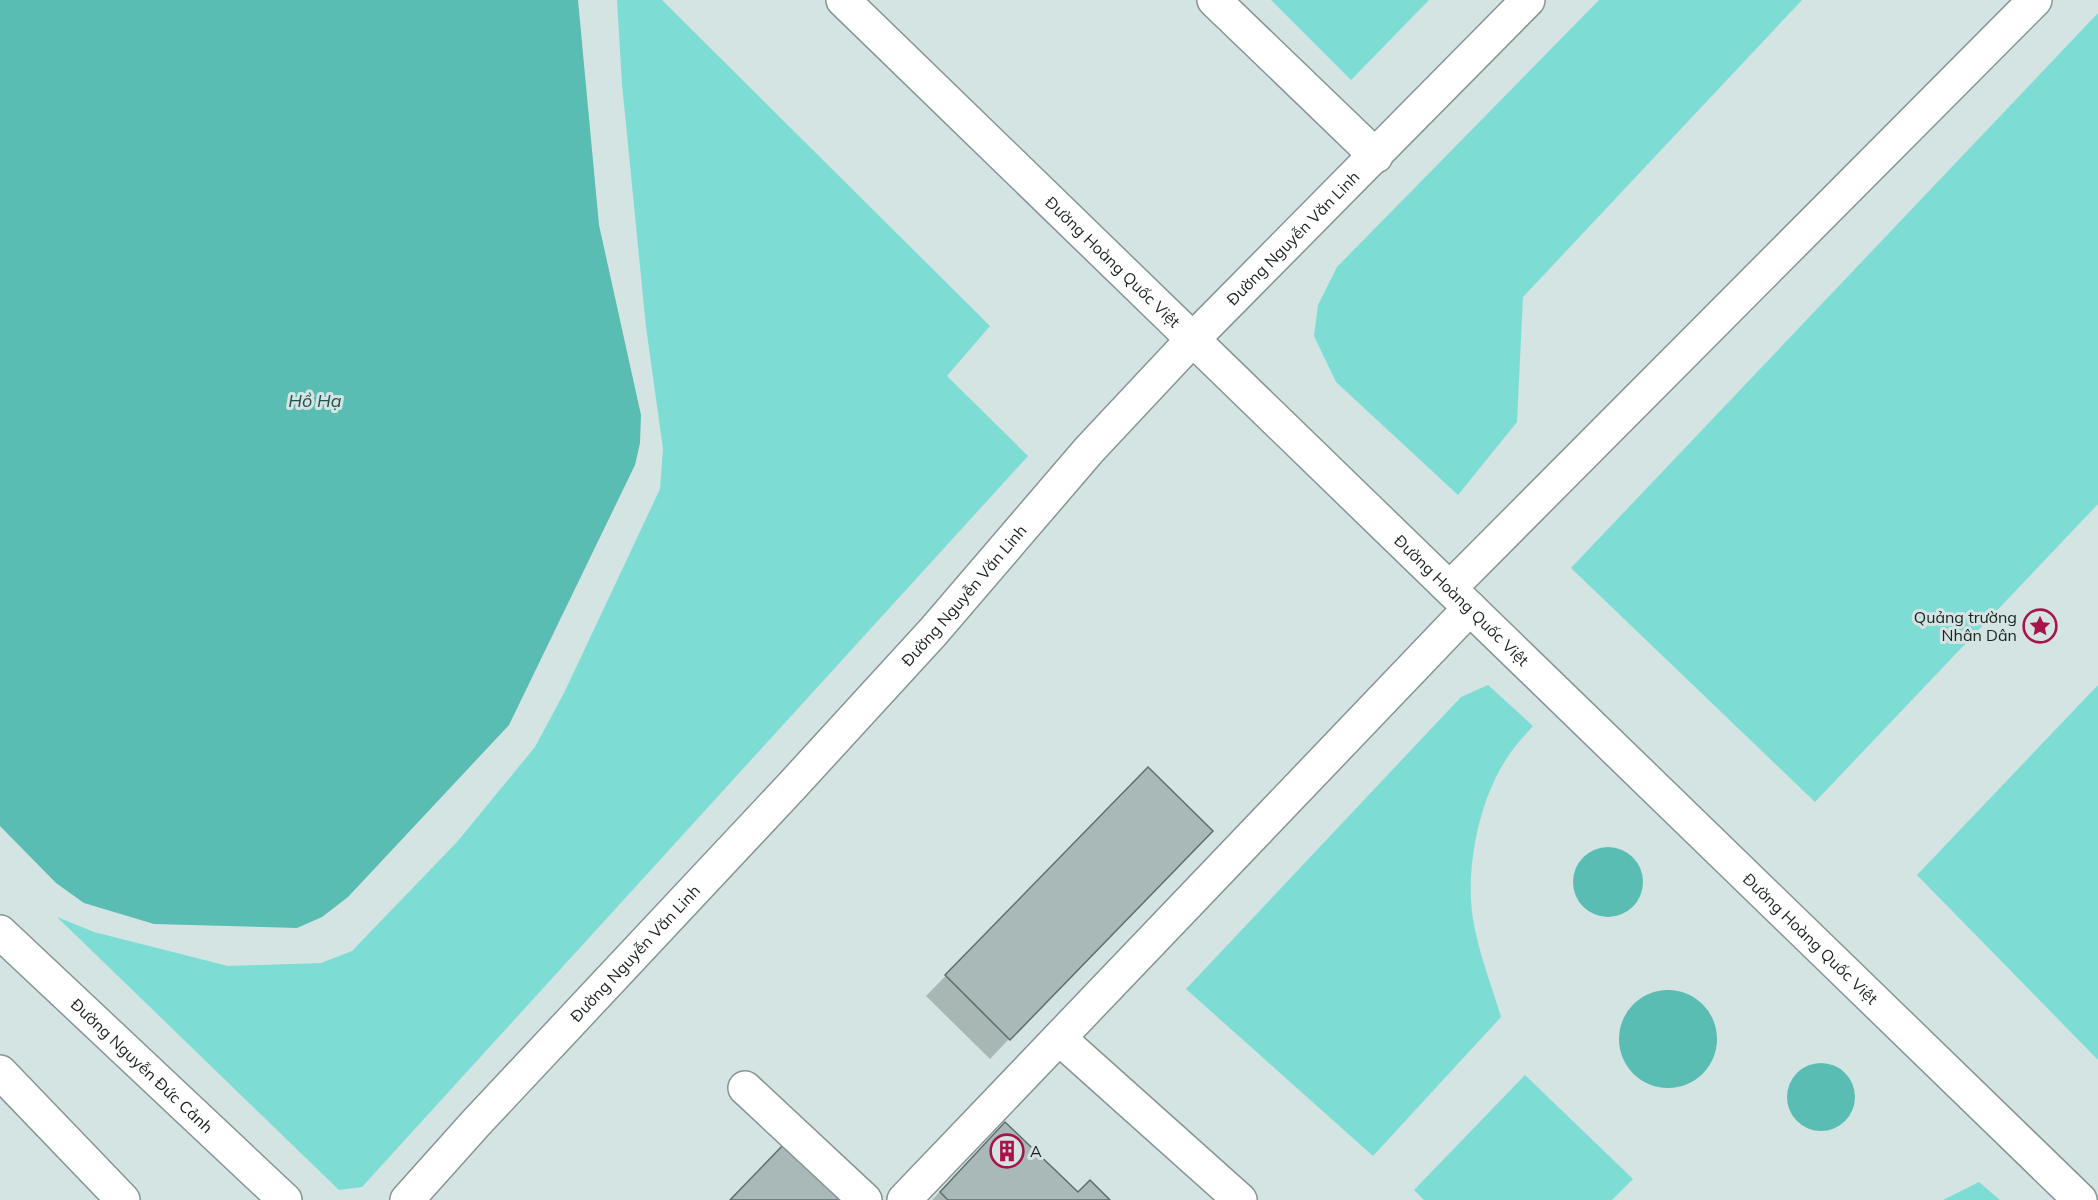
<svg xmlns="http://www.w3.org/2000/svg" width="2098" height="1200" font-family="Mulish,sans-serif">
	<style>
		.green { fill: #7dddd4 }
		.water { fill: #59bdb4 }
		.shadow { fill: #0003 }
		.building { fill: #a9b9b7; stroke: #5f6e6c; stroke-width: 1.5 }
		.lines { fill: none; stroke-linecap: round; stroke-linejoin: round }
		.minor-casing { stroke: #859593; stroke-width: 36 }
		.minor { stroke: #fff; stroke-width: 33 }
		.labels { text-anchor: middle; stroke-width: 6; stroke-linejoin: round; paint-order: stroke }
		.street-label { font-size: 16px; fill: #1b2120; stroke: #d3e4e2 }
		.poi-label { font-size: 16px; fill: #1b2120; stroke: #d3e4e2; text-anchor: end }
		.water-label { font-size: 18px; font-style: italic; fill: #25524e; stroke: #d3e4e2 }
	</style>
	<rect width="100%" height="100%" fill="#d3e4e2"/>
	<path class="green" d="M617,0H662L990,326L947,376L1028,456L362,1187L339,1190L57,917L94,932L228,966L321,963L352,951L457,842L535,747L565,691L660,489L663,449L646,327L622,84Z
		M1271,0H1429L1351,80Z
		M1599,0H1802L1523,297L1517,422L1458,495L1336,382L1314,336L1318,305L1337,267Z
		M2098,13V504L1815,802L1571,568Z
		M1488,685L1533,726C1524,736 1514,747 1507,758C1478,801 1464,874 1474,925C1480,956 1492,987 1501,1017L1373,1156L1186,989L1461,697Z
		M2098,685V1060L1917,875Z
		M1525,1075L1633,1179L1612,1200H1424L1414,1190Z
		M1979,1182L2000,1200H1943Z"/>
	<path class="water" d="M0,0H578L599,225L641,415L640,443L635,465L509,725L348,897L322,917L297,928L154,924L84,903L56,883L0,826Z
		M1573 882a35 35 0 1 1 70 0a35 35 0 1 1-70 0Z
		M1619 1039a49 49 0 1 1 98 0a49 49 0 1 1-98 0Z
		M1787 1097a34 34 0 1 1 68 0a34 34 0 1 1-68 0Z"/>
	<path class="shadow" d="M1128,789L1009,1039L990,1059L926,996Z
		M979,1151L1078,1194L1108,1200H932Z"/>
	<path class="building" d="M1148,767L1213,831L1010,1040L945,975Z
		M1005,1122L1078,1192L1090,1180L1110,1200H948L940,1192Z
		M784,1144L842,1200H730Z"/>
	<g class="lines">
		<g class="minor-casing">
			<g id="minor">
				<path id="s1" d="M843,0L2080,1200"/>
				<path d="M1214,0L1376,156"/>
				<path d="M1450,588L2035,0"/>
				<path id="s2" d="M0,932L285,1200"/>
				<path d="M1059,1038L1240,1200"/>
				<path d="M0,1072L123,1200"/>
				<path d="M745,1088L865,1200"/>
				<path id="s3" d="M407,1200L475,1124L790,788L933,632L1089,450L1193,339L1528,0"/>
				<path d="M904,1200L1470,608"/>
			</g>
		</g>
		<use href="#minor" class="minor"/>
	</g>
	<defs>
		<g id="sight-ring" transform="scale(1.725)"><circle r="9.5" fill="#d3e4e2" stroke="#a8144a" stroke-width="1.5"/><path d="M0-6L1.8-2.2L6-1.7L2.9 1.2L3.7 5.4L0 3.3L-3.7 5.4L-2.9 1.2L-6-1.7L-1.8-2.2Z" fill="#a8144a"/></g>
		<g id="building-ring" transform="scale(1.725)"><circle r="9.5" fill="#d3e4e2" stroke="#a8144a" stroke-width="1.5"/><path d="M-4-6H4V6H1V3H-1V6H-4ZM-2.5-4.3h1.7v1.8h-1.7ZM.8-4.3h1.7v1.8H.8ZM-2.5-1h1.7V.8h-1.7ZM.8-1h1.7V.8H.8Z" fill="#a8144a"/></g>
	</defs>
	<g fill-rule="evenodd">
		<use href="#sight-ring" x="2040" y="626"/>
		<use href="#building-ring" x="1007" y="1151"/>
	</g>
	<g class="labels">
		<g class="street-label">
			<text dy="6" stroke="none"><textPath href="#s3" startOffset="1308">Đường Nguyễn Văn Linh</textPath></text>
			<text dy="6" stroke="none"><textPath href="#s1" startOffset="376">Đường Hoàng Quốc Việt</textPath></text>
			<text dy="6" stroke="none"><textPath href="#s3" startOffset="822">Đường Nguyễn Văn Linh</textPath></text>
			<text dy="6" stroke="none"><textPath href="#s1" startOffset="862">Đường Hoàng Quốc Việt</textPath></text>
			<text dy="6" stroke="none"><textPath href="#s1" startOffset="1348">Đường Hoàng Quốc Việt</textPath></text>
			<text dy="6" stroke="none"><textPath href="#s3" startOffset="336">Đường Nguyễn Văn Linh</textPath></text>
			<text dy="6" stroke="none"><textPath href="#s2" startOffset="195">Đường Nguyễn Đức Cảnh</textPath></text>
		</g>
		<g class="poi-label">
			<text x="2017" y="623">Quảng trường<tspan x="2017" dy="18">Nhân Dân</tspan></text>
			<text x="1030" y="1157" text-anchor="start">A</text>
		</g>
		<g class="water-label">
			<text x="315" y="407">Hồ Hạ</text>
		</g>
	</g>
</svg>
